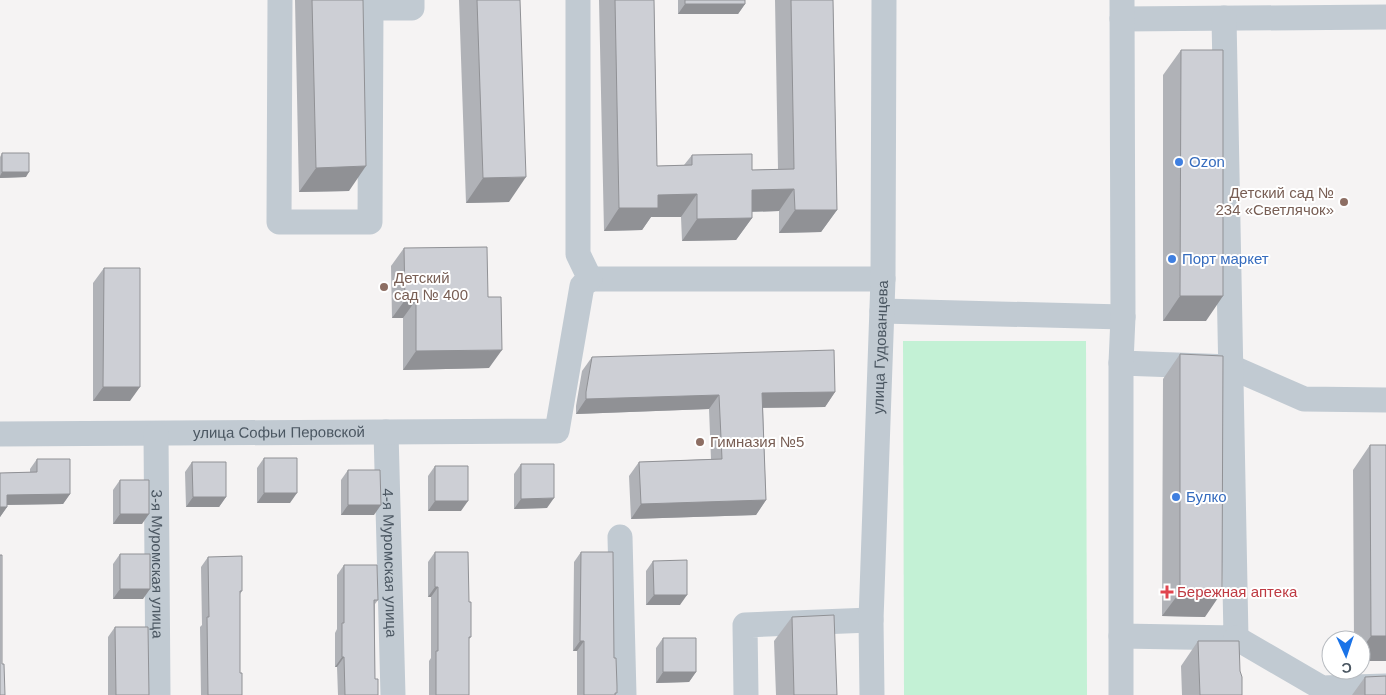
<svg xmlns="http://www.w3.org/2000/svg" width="1386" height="695" font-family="Helvetica,sans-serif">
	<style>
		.green { fill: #c3f1d5 }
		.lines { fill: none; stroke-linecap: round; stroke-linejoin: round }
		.minor { stroke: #c1cad2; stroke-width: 25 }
		.wall { fill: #b0b2b7 }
		.shaded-wall { fill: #909195 }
		.building { fill: #cdcfd5; stroke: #909195 }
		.shop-dot { fill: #3f7fe0; stroke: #fff; stroke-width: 2 }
		.education-dot { fill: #8d6e63; stroke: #fff; stroke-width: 2 }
		.health-dot { fill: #e0444e; stroke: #fff; stroke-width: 2 }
		.labels { text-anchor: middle; stroke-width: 4; stroke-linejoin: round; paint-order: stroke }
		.shop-label { font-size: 15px; fill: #366cbe; stroke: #fff; text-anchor: start }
		.education-label { font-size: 15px; fill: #785e54; stroke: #fff; text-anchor: start }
		.street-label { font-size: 15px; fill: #4a5661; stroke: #fff }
		.health-label { font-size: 15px; fill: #be3a42; stroke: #fff; text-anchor: start }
	</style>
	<rect width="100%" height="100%" fill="#f5f3f3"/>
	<path class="green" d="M903,341H1086L1087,695H904Z"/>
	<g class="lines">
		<g class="minor">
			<path d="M280,0L279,222H370L371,8H412V0"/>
			<path d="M1122,19L1386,17"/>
			<path d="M590,279H883"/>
			<path d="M882,311L1123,317"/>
			<path d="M1121,363L1231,367L1304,399L1386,400"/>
			<path id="s1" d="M386,432L393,695"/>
			<path id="s2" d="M0,434L557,431L582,286L590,279L578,254V0"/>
			<path id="s3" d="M156,434L158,695"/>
			<path d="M620,537L624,695"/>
			<path d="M1121,636L1236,638L1224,18"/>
			<path d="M1236,638L1322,688L1386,686"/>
			<path d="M746,695L745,625L871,620"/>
			<path id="s4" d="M872,695L871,620L883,279L884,0"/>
			<path d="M1121,695V363L1123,317L1122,0"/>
		</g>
	</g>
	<path class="wall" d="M295,0H363L349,191L299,192Z
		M459,0H520L509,202L466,203Z
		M599,0H654L657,166L684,165L692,155L752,170L778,169L775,0H833L837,210L821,232L779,233V211L752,212V218L736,240L682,241L681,217H651L642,230L604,231Z
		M678,0H745V4L738,14H678Z
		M1181,50L1206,321H1163V75Z
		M2,153L26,177L0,178V157Z
		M404,248L488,297L489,368L403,370V318H392L391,266Z
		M104,268L130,401H93V283Z
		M1180,354L1205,617L1162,616L1163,379Z
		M592,357L835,392L825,407L763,408L766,500L756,515L631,519L629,476L639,462L711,459L709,409L576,414V406L582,371Z
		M1370,445H1386V661H1361V640H1354L1353,470Z
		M264,458L290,503H257V468Z
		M37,459L70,494L63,504L7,505V507L0,517V473L30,472V469Z
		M192,462L226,497L219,507H186L185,472Z
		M521,464L547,508L514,509V474Z
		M435,466L461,511H428V476Z
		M348,470L374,515H341V480Z
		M120,480L142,524H113V490Z
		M435,552L469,602L471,637L469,639V695H429V661L431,658V597H428V562Z
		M581,552L614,658L616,695H577V651H573L574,562Z
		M120,554L143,599H113V564Z
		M208,557L242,591L240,594V673L242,695H201L200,627L202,625L201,567Z
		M653,561L680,605H646V571Z
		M344,565L378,600L375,604V679L378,695H338L337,667H335V633L337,629V575Z
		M792,617L837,695H776L774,641Z
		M115,627L149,695H108V637Z
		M663,638L696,672L689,682L656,683V648Z
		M1198,641L1240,671L1242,695H1182L1181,666Z
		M1365,677L1386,695H1352Z"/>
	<path class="shaded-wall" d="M685,4H745L738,14H678Z
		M366,166L349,191L299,192L316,168Z
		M2,172H29L26,177L0,178V176Z
		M526,177L509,202L466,203L483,178Z
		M794,189L779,211L736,212L752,190Z
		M697,194L681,217H651L642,230L604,231L619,208L658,195Z
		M795,210H837L821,232L779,233Z
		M752,218L736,240L682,241L697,219Z
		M1180,296H1223L1206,321H1163Z
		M405,300H416L403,318H392Z
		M502,350L489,368L403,370L416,351Z
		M103,387H140L130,401H93Z
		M835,392L825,407L752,408L762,393Z
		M719,395L709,409L576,414L586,399Z
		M264,493H297L290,503H257Z
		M70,494L63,504L0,505L7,495Z
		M193,497H226L219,507H186Z
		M554,498L547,508L514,509L521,499Z
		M766,500L756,515L631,519L641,504Z
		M435,501H468L461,511H428Z
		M348,505H381L374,515H341Z
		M0,507H7L0,517Z
		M120,514H149L142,524H113Z
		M435,587H438L431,597H428Z
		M120,589H150L143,599H113Z
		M1180,592H1222L1205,617L1162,616Z
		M654,595H687L680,605H646Z
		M1371,636H1386V661H1361V650Z
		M580,641H584L577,651H573Z
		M342,657H344L337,667H335Z
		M663,672H696L689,682L656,683Z"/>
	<path class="building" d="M312,0H363L366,166L316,168Z
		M477,0H520L526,177L483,178Z
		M615,0H654L657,166L692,165V155L752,154V170L794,169L791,0H833L837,210H795L794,189L752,190V218L697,219V194L658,195V208H619Z
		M685,0H745V4H685Z
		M1181,50H1223V296H1180Z
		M2,153H29V172H2Z
		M487,247L488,297H501L502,350L416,351V300H405L404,248Z
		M104,268H140V387H103Z
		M834,350L835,392L762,393L766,500L641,504L639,462L722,459L719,395L586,399V392L592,357Z
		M1180,354L1223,356L1222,592H1180Z
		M1370,445H1386V636H1371Z
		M264,458H297V493H264Z
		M37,459H70V494L7,495V507H0V473L37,472Z
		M192,462H226V497H193Z
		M521,464H554V498L521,499Z
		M435,466H468V501H435Z
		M348,470H380L381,505H348Z
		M120,480H149V514H120Z
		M435,552H468L469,602H471V637H469V695H436V651H438V587H435Z
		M581,552H613L614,658H616L617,686V693H615V695H584V641H580Z
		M120,554H150V589H120Z
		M0,555H2V664H4L5,695H0Z
		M242,556V591H240V673H242V695H208L207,617H209L208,557Z
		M687,560V595H654L653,561Z
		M344,565H377L378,600H374L375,679H378V695H345L344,657H342V623H344Z
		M834,615L837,695H794L792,617Z
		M115,627H148L149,695H116Z
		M663,638H696V672H663Z
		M1198,641H1239L1240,671L1242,677V695H1200Z
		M1386,676V695H1365V677Z"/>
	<g class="shop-dot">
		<circle cx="1179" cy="162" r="5"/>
		<circle cx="1172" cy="259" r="5"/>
		<circle cx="1176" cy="497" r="5"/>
	</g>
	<g class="education-dot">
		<circle cx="1344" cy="202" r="5"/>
		<circle cx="384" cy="287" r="5"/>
		<circle cx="700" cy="442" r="5"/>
	</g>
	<path class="health-dot" d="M1164.5 584.5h5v5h5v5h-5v5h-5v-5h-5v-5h5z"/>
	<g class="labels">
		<g class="shop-label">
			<text x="1189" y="167">Ozon</text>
			<text x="1182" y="264">Порт маркет</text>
			<text x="1186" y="502">Булко</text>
		</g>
		<g class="education-label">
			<text x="1334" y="198" text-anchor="end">Детский сад №<tspan x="1334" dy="17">234 «Светлячок»</tspan></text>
			<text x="394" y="283">Детский<tspan x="394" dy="17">сад № 400</tspan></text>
			<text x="710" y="447">Гимназия №5</text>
		</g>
		<g class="street-label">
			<text dy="5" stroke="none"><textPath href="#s4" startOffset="348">улица Гудованцева</textPath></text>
			<text dy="5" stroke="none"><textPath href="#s2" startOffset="279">улица Софьи Перовской</textPath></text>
			<text dy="5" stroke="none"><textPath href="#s3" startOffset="130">3-я Муромская улица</textPath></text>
			<text dy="5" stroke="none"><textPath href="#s1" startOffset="131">4-я Муромская улица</textPath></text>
		</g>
		<g class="health-label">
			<text x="1177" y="597">Бережная аптека</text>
		</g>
	</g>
	<g transform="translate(1346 655) rotate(177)"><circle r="24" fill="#ffffff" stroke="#b7bbc0"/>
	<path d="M0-4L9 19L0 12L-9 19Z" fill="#1a73e8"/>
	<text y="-8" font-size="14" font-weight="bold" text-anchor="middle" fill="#4a5661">С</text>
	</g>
</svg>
